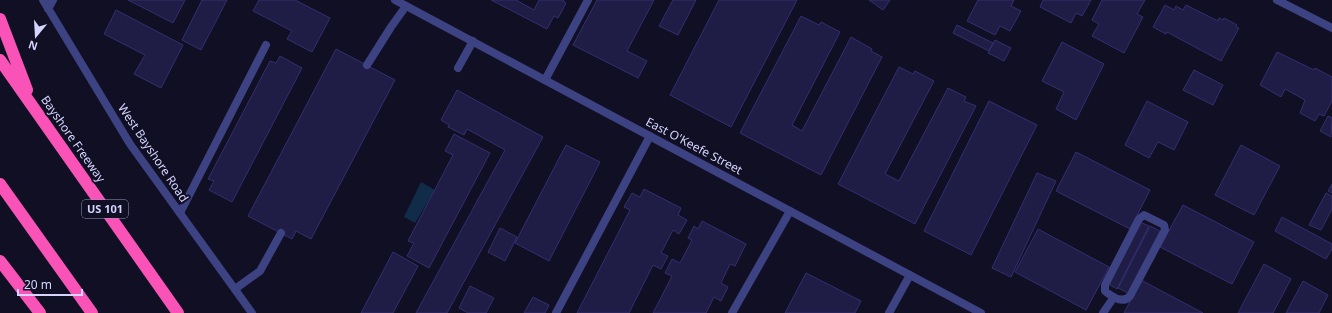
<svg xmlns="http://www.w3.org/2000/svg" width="1332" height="313" font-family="'Noto Sans',sans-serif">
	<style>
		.water { fill: #102c48 }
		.building { fill: #1f1c45; stroke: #342f70 }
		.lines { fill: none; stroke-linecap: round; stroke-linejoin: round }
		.lane { stroke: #3c4282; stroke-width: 8 }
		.street { stroke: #3c4282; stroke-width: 8 }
		.highway { stroke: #fa53b7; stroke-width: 12 }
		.labels { text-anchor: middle; stroke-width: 4; stroke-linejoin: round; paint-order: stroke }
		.shield { fill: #100f24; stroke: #9999bd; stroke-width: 1 }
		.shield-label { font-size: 11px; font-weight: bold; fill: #d4d4fe }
		.street-label { font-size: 12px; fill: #d4d4fe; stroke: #100f24 }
	</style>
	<rect width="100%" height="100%" fill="#100f24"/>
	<path class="water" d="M421,182L435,190L415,223L404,217Z"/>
	<path class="building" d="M128,0H185L173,23Z
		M202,0H227L201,50L182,40Z
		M259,0H295L330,18L312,52L287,39L292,31L253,11Z
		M491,0H516L534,10L539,0H564L563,1L566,3L558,18L554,16L547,29Z
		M597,0H654L627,51L647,61L638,78L573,45Z
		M673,0H696L678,35L659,26Z
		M719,0H797L731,127L670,95Z
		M869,0H890L883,10Z
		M978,0H1014L1011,6L1021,11L1010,31L1000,26L995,35L967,21Z
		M1043,0H1091L1082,16L1076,13L1071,23L1040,7Z
		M1102,0H1145L1137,14L1143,17L1124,53L1092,36L1099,24L1092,20Z
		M1165,5L1174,10L1176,6L1183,10L1186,5L1218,21L1219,18L1223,20L1224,18L1237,25L1236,27L1239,28L1221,61L1167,32L1166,34L1153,27Z
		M116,10L183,45L161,88L134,74L145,55L104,34Z
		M801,16L819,25L821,22L840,32L792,125L802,131L851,37L872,49L871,51L882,57L821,175L740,133Z
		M957,25L993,43L989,51L953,33Z
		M995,40L1011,48L1004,61L988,53Z
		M1062,42L1104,64L1076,120L1056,109L1064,92L1042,81Z
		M336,49L395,80L311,239L296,231L292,239L248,216Z
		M1277,52L1314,70L1315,68L1332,77V101L1324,116L1319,114L1315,121L1300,113L1305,100L1285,89L1281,97L1260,85Z
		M280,56L302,68L232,202L209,190L214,181L208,179L270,61L276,63Z
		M899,67L913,74L915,71L934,81L885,174L899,181L948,88L966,97L964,101L976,106L915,224L838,184Z
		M1194,70L1223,85L1213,105L1183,90Z
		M457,90L543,137L447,313H416L505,150L467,129L464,135L448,127L449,125L441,120Z
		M989,101L1037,125L971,255L924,231Z
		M1147,101L1188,122L1174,150L1158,142L1149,158L1125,145Z
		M1328,116L1332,118L1331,137L1320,131Z
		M454,134L490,153L429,268L407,256L414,243L408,241L453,155L445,151Z
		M566,145L600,162L549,261L515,243Z
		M1241,145L1280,166L1254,215L1215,195Z
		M1076,152L1150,190L1130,229L1056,191Z
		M1037,173L1056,181L1011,277L992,268Z
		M1332,184V193L1328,191Z
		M644,189L681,208L678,215L687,220L679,234L673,230L661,253L668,256L661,269L653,265L629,313H577L630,210L624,207L632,193L640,197Z
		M1326,193L1332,196V209L1321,230L1309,225Z
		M1183,205L1254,242L1232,284L1160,247Z
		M1282,217L1332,244V249L1326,259L1275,231Z
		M702,221L746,244L735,266L730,264L721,283L728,287L721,301L714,297L706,313H653L672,276L665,273L672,259L680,263L692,240L688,238L694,226L698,229Z
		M1140,222L1149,226L1117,289L1108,284Z
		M1150,226L1160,231L1128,293L1118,288Z
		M500,228L517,237L505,261L488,252Z
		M1038,229L1109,267L1086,310L1015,272Z
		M393,252L418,266L393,313H361Z
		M1264,264L1291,279L1273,313H1238Z
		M806,273L861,301L855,313H785Z
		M1141,280L1203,313H1124Z
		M1303,281L1328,295L1319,313H1286Z
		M470,286L494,298L486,313H468L459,308Z
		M533,297L549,305L545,313H524Z"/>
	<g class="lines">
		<path class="lane" d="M367,65L391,27L406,6
			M458,68L473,41
			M545,80L588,0
			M180,213L266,45
			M1144,215L1164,225L1165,230L1130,296C1123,304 1112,297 1105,291V285L1139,219Z
			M235,289L260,271L281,233
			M556,313L650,136
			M732,313L790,211
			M889,313L910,275
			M1103,313L1114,297"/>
		<path class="street" d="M43,0L130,144L252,313
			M395,0L981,313
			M1277,0L1332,28
			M48,9L53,0"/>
		<path class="highway" d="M0,19L27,90
			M0,60L178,313
			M0,184L92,313
			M0,261L40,313"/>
	</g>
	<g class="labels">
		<rect class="shield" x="82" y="200" width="46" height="18" rx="3"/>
		<g class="shield-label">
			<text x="105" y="213">US 101</text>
		</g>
		<g class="street-label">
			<text transform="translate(73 139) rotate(55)" y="4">Bayshore Freeway</text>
			<text transform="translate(694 146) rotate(28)" y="4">East O'Keefe Street</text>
			<text transform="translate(153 153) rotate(56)" y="4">West Bayshore Road</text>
		</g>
	</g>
	<g transform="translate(36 36) rotate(198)" stroke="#100f24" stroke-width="3" paint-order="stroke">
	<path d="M0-3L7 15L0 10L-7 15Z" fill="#d4d4fe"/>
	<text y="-6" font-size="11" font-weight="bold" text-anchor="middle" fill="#d4d4fe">N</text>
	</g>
	<path d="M18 289v6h64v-6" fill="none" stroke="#d4d4fe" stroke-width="2"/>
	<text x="24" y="289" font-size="12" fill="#d4d4fe" stroke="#100f24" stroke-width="3" paint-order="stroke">20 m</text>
</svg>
